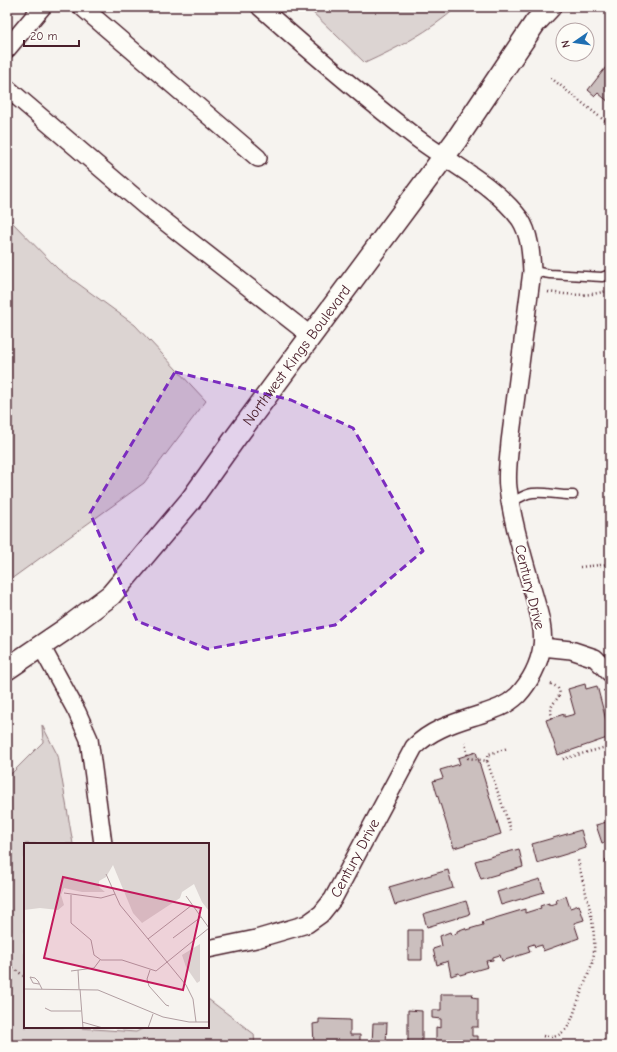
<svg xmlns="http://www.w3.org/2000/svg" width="617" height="1052" font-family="'Comic Neue',sans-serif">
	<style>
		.green { fill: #dcd4d2; stroke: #937a7e }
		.building { fill: #cbbfbe; stroke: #4a1f2b }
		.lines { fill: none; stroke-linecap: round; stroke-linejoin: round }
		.service-casing { stroke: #4a1f2b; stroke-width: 11 }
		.minor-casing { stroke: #4a1f2b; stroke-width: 20 }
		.tertiary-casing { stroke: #4a1f2b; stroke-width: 24 }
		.path { stroke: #4a1f2b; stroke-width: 2.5; stroke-dasharray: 1 3; stroke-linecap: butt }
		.service { stroke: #fdfcf7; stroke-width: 8 }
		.minor { stroke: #fdfcf7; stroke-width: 17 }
		.tertiary { stroke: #fdfcf7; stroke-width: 21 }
		.marked { fill: #7b2cbf; fill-opacity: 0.2; stroke: #7b2cbf; stroke-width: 3; stroke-dasharray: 8 5; stroke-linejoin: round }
		.labels { text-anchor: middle; stroke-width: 4; stroke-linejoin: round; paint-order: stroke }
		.street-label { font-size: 15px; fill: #4a1f2b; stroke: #fdfcf7 }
		.inset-road { fill: none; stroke: #b19ea1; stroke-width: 1 }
		.view { fill: #c2185b; fill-opacity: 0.15; stroke: #c2185b; stroke-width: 2 }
		.inset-edge { fill: none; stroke: #4a1f2b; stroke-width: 2 }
	</style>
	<rect width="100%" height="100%" fill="#f6f3ef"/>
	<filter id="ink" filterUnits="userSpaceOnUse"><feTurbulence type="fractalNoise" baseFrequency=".025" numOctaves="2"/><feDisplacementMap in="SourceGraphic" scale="8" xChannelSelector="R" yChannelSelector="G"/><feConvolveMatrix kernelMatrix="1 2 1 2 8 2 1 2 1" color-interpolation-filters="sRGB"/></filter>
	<g filter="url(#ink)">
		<path class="green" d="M307,7H457C430,31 398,48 365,63Z
			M7,217L58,269L135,325L206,401L144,483L7,582Z
			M42,725L58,756L73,844H25V1027H80V1028L136,1032L146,1027H208V999L254,1034L255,1045H7V775L12,773L43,742Z"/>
		<path class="building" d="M610,62V103L598,93L595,96L588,90Z
			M585,684L586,689L597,686L606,720L610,719V737L558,755L546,720L564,714V717L575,714L568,689Z
			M476,752L501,834L454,848L433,781L443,778L440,770L460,764L458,758Z
			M610,821V841L602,843L596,825Z
			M581,830L586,848L537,863L532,844Z
			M519,849L523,867L481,879L475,861Z
			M610,858V873H609L605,860Z
			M448,870L453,888L395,905L389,887Z
			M540,879L544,892L501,905L497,892Z
			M610,893V922L604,904L606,903L604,895Z
			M566,896L570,908L579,905L584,920L574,923L579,938L543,951L542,945L535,947L534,944L528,946L530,952L502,961L500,955L493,957V960L486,961L488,967L460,975L459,973L451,976L448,961L437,965L433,949L442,946L440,936L450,932L451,935L457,933V931L465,928L466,930L483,925L482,922L525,909V913L541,908L540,906L549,903V905L557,903L556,900Z
			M466,901L470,914L427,927L423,914Z
			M408,930H422V960H408Z
			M441,994H473L472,997L478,998V1027H472V1036H478V1045H436V1027L441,1028V1019L432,1018V1010H441Z
			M408,1010L422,1011V1045H408Z
			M319,1019L350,1020V1035H360V1043L351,1045H314L313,1024L319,1023Z
			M373,1023H387L386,1045H372Z"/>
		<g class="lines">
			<g class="service-casing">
				<path id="service" d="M532,271L550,274L602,277L610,274
					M510,503C516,500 522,496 528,494C541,490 559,496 573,495"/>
			</g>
			<g class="minor-casing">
				<g id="minor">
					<path d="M82,7L258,158"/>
					<path d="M7,49L42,7"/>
					<path d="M7,88L145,206L311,336"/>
					<path d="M41,646L77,712L89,739L103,844"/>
					<path d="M542,647L571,650L595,658L610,673"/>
					<path id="s1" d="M208,949L256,939L307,924L321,914L333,899L414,747C430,731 450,724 472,717C490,711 503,709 518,695C530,682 539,664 542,647C545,627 536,604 531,585C522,553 512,520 508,488C506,473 509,457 510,442L532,271C531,254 530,234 520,219C496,186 450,163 418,139C363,97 311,52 260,7"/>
				</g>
			</g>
			<g class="tertiary-casing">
				<g id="tertiary">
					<path id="s2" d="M7,669L63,631L111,595L191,500L236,437L457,139L535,23L550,7"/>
				</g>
			</g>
			<path class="path" d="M551,78L610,125
				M548,292C571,295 587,297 610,290
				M610,433L608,442L610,443
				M580,567L610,564
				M551,684L557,687C563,695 557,698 553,704C550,709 551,713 552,718
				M604,690L610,704
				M465,742L468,758L487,761L511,830
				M563,759L610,746
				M487,761L489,754L508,748
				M7,963L25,977
				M543,1036C551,1038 557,1037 563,1032C573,1023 575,1007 580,996C585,981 593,967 594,952C596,921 584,890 578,860"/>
			<use href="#service" class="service"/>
			<use href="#minor" class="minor"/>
			<use href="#tertiary" class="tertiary"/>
		</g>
	</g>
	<path class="marked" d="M175,372L291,400L353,428L423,551L335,625L208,649L137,621L90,513Z"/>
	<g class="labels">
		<g class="street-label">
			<text dy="5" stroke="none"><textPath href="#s2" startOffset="431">Northwest Kings Boulevard</textPath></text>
			<text transform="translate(530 587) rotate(76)" y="5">Century Drive</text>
			<text dy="5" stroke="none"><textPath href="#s1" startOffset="185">Century Drive</textPath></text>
		</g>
	</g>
	<g transform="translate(24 843)">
		<rect width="185" height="185" fill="#f6f3ef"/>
		<path d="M0,0H185V68L178,59L170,41L158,49L156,55L118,80L109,70L89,22L82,34L75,38V44L81,49H58L40,45L37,52L40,62L34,67L16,65L0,67ZM176,101V138L173,140L162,124L158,112Z" fill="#dcd4d2"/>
		<path class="inset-road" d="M82,31L96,62L162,142L169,156L172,179M40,50L77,55L91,51M47,52V80L67,97L70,112L77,117H98L132,128L185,85M162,53L185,85M149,95L177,74M124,96L168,62M54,127L55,146M126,127L123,136L125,143L142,162L145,163M47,128L70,125L76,117M15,141L9,140L6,134L11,135L14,138L18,146M0,146L74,147L139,174L165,179H185M56,146L59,185M21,165L27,168H57M58,179L79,185M124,185L129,171"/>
		<path class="view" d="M39,34L177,65L159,147L20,115Z"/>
		<rect width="185" height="185" class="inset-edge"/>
	</g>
	<rect width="617" height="1052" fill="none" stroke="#fdfcf7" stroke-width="24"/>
	<rect x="12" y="12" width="593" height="1028" fill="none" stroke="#4a1f2b" stroke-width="1.5" filter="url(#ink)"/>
	<g transform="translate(575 42) rotate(257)"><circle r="19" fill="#fdfcf7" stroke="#b5a4a5"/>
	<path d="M0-3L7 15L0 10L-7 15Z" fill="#1f6fb2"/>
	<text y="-6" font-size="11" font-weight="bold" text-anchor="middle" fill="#4a1f2b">N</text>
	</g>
	<path d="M24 40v6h55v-6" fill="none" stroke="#4a1f2b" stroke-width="2"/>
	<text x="30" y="40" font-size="12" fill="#4a1f2b" stroke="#fdfcf7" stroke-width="3" paint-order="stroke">20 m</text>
</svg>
